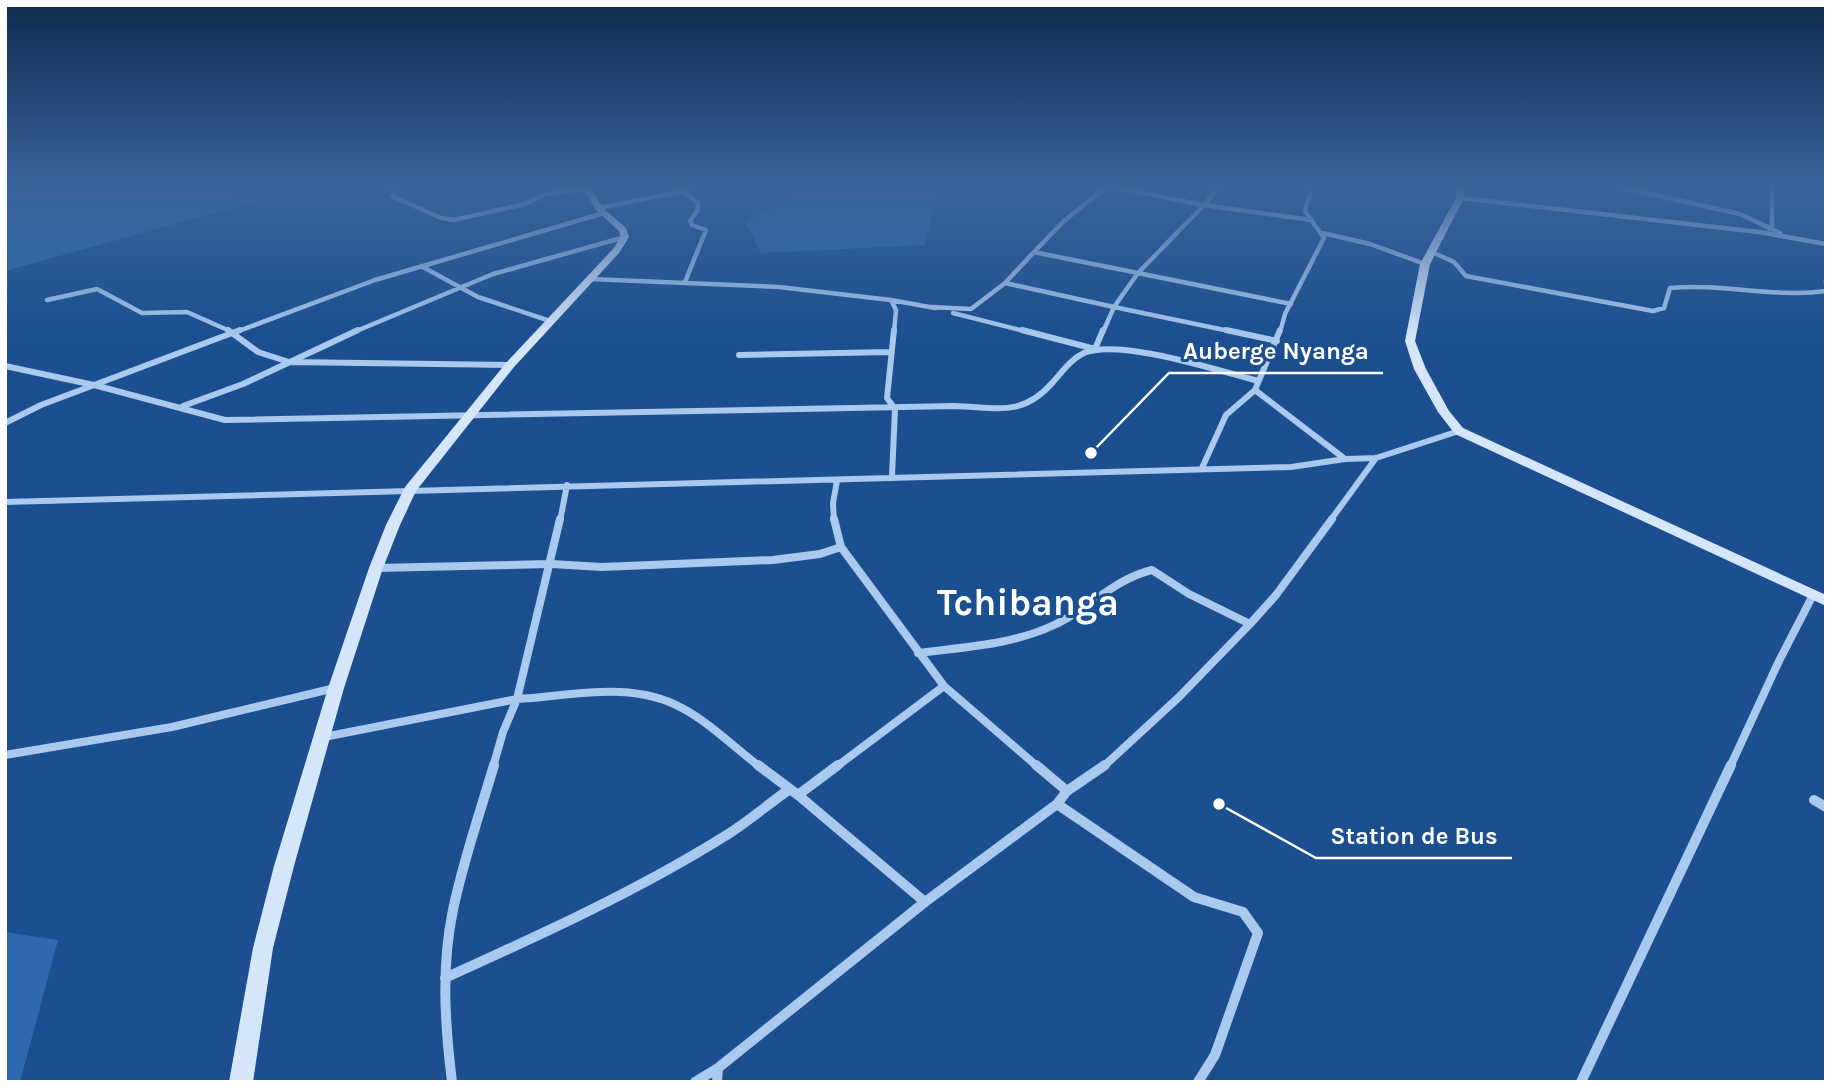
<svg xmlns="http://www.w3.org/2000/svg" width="1831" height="1087" font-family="Karla,sans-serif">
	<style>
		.green { fill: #2e69ad }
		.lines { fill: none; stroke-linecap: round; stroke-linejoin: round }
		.street-far3 { stroke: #a9c9ee; stroke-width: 4.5 }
		.street-far2 { stroke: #a9c9ee; stroke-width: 6 }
		.street-far1 { stroke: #a9c9ee; stroke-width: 8 }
		.street { stroke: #a9c9ee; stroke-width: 10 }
		.secondary { fill: #d6e6fa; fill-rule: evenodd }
		.labels { text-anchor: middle; stroke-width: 6; stroke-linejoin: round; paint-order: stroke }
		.town-label { font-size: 37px; font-weight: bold; fill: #fff; stroke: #1b4f8f }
		.leader { fill: none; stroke: #fff; stroke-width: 2.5 }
		.callout-dot { fill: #fff; stroke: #1b4f8f; stroke-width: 2.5 }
		.callout-label { font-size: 24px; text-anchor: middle; font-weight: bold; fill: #fff; stroke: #1b4f8f; stroke-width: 6; stroke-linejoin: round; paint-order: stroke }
	</style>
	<rect width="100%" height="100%" fill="#1b4f8f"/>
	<path class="green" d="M5,187H207L257,201L5,271Z
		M792,187H939L925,245L761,253L745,222L792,196Z
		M5,932L58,940L20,1082H5Z"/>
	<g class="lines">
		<path class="street-far3" d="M390,187L394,190L392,196L441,218L454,220L525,204L546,194L588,188
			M1113,187L1204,205L1218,187
			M1619,187L1740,214L1780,233
			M684,191L698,203L697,211L690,221L692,225L706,230L685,282
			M684,191L698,187
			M1460,198L1759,232L1826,244
			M599,208L684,191L678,187
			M1769,229H1772V187
			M1323,233L1370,244L1425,264
			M1034,252L1064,221L1106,187
			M1432,252L1454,262L1466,276L1653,311L1664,308L1670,288C1722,283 1774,298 1826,291
			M421,266L478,297L550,321
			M590,279L779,287L891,300L896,310L894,332
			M1826,279V284
			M1005,283L1114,307L1103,332
			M47,300L97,289L142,313L187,312L232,332
			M891,300L935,308
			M1291,304L1138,273L1204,205L1311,220
			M931,307L971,309L1005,283L1034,252L1138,273L1114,307L1234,332
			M953,313L1028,332
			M236,332L375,280L604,213
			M354,332L493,274L625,237
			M1280,332L1285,314L1324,238L1305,211L1312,187"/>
		<path class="street-far2" d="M228,330L258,352L289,362L510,365
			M1022,330L1095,349L1103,330
			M1226,330L1277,341
			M739,355L891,352
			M5,366L94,385L225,420L954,406C996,407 1022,418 1053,382C1062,372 1071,359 1084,353C1119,338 1220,371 1258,381
			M1255,390L1345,459
			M183,406L243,384L358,330
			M5,423L41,405L240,330
			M1202,468L1226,415L1255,390L1280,330
			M892,476L895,409L887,398L894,330
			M5,502L1291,467L1345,459L1376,458L1459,431
			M560,521L567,485
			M834,521L833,503L837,481
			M1330,521L1376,458"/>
		<path class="street-far1" d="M834,519L841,547L944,686L1038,767
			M376,568L551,564L602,567L773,560L820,554L841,547
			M918,653C964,647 1012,645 1054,625C1089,609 1114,579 1152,570L1189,594L1250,624
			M324,737L517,699L560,519
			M5,755L172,727L335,688
			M493,767L503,732L517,699C571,696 632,680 682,708C710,723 735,748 760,767
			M836,767L944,686
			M1103,767L1179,697L1250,624L1276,595L1332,519
			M1730,767L1779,661L1813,595"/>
		<path class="street" d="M758,765L798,795L838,765
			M1036,765L1067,791
			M798,795L925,902
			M1814,800L1826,807
			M1057,804L1194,897L1243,912L1258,933L1215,1055L1198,1082
			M445,978C540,935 637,891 725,836C748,822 768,804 790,789
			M452,1082C445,1025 441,967 453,910C463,861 480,813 494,765
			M695,1082L718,1068L925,902L1057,804L1067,791L1105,765
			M717,1082L718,1068
			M1581,1082L1731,765"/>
		<path class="secondary" d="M583,187H591L602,207L626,228L629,237L619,253L514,367L416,491L400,525L383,568L344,688L294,866L273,948L253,1082H229L253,948L274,866L328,688L369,568L386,525L405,487L506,363L613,249L621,237L619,231L596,210Z
			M1456,187H1464V198L1430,264L1415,341L1426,369L1449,411L1463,428L1826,595V606L1455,434L1438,412L1414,369L1405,341L1420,264L1456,198Z"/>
	</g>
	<linearGradient id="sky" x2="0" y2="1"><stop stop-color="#0f2b4f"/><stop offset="0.55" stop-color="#39639b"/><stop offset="1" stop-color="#39639b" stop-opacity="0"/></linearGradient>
	<rect width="1831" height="339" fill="url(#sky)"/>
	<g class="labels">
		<g class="town-label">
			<text x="1028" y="615">Tchibanga</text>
		</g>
	</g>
	<path class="leader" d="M1091 453L1169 373H1383M1219 804L1316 858H1512"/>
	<g class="callout-dot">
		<circle cx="1091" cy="453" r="7"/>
		<circle cx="1219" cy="804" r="7"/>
	</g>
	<g class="callout-label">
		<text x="1276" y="359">Auberge Nyanga</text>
		<text x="1414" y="844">Station de Bus</text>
	</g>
	<rect width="1831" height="1087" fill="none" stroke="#ffffff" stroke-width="14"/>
</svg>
